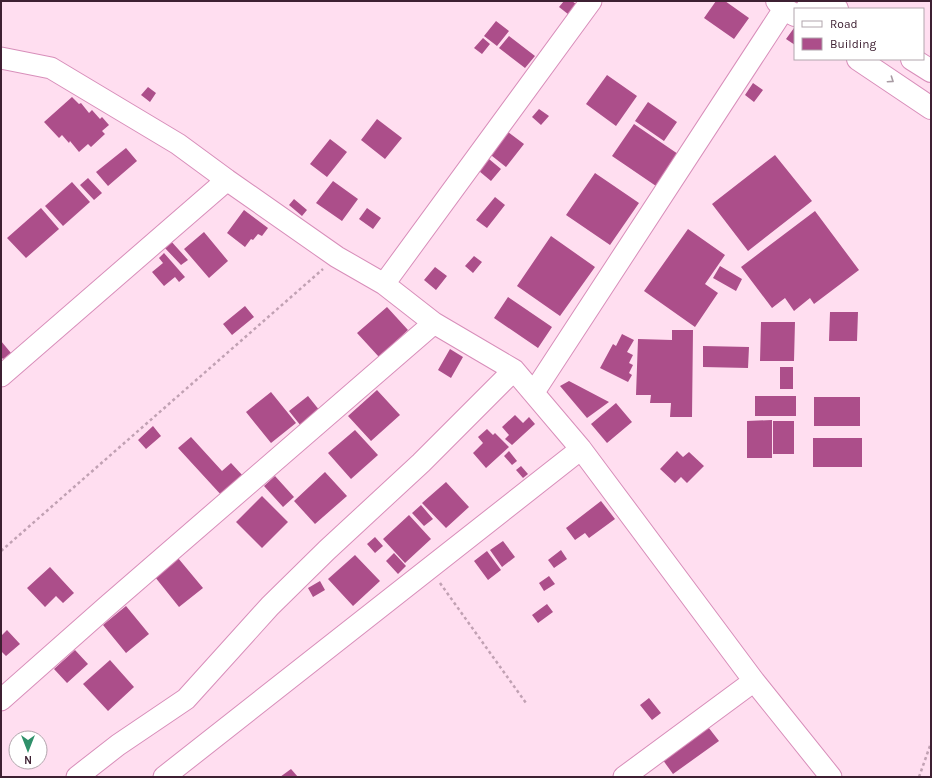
<svg xmlns="http://www.w3.org/2000/svg" width="932" height="778" font-family="Karla,sans-serif">
	<style>
		.building { fill: #ac4e8a }
		.lines { fill: none; stroke-linecap: round; stroke-linejoin: round }
		.minor-casing { stroke: #d88eba; stroke-width: 23 }
		.major-casing { stroke: #d88eba; stroke-width: 24 }
		.path { stroke: #c1a1b3; stroke-width: 2.5; stroke-dasharray: 3 3; stroke-linecap: butt }
		.minor { stroke: #fff; stroke-width: 21 }
		.major { stroke: #fff; stroke-width: 22 }
		.oneway { stroke: #a89ba3 }
	</style>
	<rect width="100%" height="100%" fill="#ffdef0"/>
	<path class="building" d="M564,1H572L581,8L573,18L559,7Z
		M716,1H725L749,18L734,39L704,18Z
		M496,21L509,31L497,46L484,36Z
		M794,28H795V45L786,39Z
		M509,36L535,56L525,68L499,48Z
		M483,38L490,44L482,54L474,48Z
		M607,75L637,96L616,126L586,104Z
		M753,83L763,90L754,102L745,95Z
		M148,87L156,93L150,102L141,95Z
		M72,97L79,104L81,103L89,113L92,110L100,119L102,117L109,125L102,131L105,134L91,147L88,144L79,152L70,141L69,143L62,135L59,138L44,122Z
		M648,102L677,122L664,141L635,121Z
		M539,109L549,116L541,125L532,117Z
		M377,119L402,138L385,159L361,140Z
		M634,124L678,154L656,186L612,156Z
		M504,129L524,144L506,167L487,152Z
		M330,139L347,152L327,177L310,164Z
		M126,148L137,161L108,186L96,172Z
		M775,155L812,201L748,251L712,204Z
		M489,159L501,169L491,181L479,171Z
		M595,173L639,203L610,245L566,215Z
		M88,178L102,193L94,200L80,185Z
		M333,181L358,199L342,221L316,203Z
		M72,182L90,202L63,226L45,206Z
		M495,197L505,205L487,228L476,220Z
		M294,199L307,210L302,216L289,205Z
		M41,208L59,229L26,258L7,238Z
		M367,208L381,218L373,229L359,219Z
		M244,210L268,228L262,236L258,234L253,240L251,239L245,247L227,233Z
		M815,211L859,270L814,304L810,298L794,311L785,298L772,308L741,267Z
		M688,229L725,255L705,284L718,293L695,327L644,291Z
		M204,232L228,261L209,278L184,249Z
		M551,236L595,267L560,316L517,286Z
		M170,240L188,260L181,265L163,246Z
		M164,253L185,277L179,282L175,277L164,286L152,272L163,263L159,258Z
		M474,256L482,262L473,273L465,266Z
		M720,266L742,279L736,291L713,278Z
		M435,267L447,276L436,290L424,280Z
		M508,297L552,327L538,348L494,318Z
		M245,306L254,317L232,335L223,324Z
		M387,307L408,330L379,357L357,333Z
		M830,312H858L857,341H829Z
		M761,322H795L794,361H760Z
		M672,330H693L692,417H670L671,403H650L651,395H636L638,339L672,340Z
		M622,334L634,340L627,352L633,355L629,363L633,365L629,373L632,375L628,382L600,368L613,344L616,346Z
		M1,341L11,353L3,359L1,357Z
		M703,346L749,347L748,368L703,367Z
		M450,349L463,357L451,378L438,370Z
		M780,367H793V389H780Z
		M569,381L609,402L587,418L560,386Z
		M377,390L400,415L371,441L348,416Z
		M271,392L296,423L271,443L246,412Z
		M308,396L320,411L301,426L289,411Z
		M755,396H796V416H755Z
		M814,397H860V426H814Z
		M616,403L632,422L607,443L591,424Z
		M515,415L523,423L529,417L535,424L512,445L505,439L509,435L502,427Z
		M772,420V458H747V421Z
		M773,421H794V454H773Z
		M153,426L161,436L146,449L138,440Z
		M487,429L493,435L495,433L509,447L486,468L473,453L483,443L478,437Z
		M355,430L378,455L351,479L328,453Z
		M191,437L222,471L231,463L244,477L223,497L178,448Z
		M813,438H862V467H813Z
		M509,451L517,461L512,465L504,456Z
		M677,451L683,457L689,452L704,466L687,483L681,477L675,483L660,469Z
		M521,466L528,474L523,478L516,470Z
		M325,472L347,496L315,524L294,501Z
		M275,476L294,497L283,507L264,486Z
		M446,482L469,507L446,528L422,503Z
		M262,496L288,522L262,548L236,522Z
		M601,501L615,519L589,538L585,533L575,540L566,528Z
		M421,505L433,519L424,526L412,513Z
		M409,515L431,539L405,563L383,539Z
		M375,537L383,546L375,553L367,544Z
		M503,541L515,557L502,567L490,550Z
		M561,550L567,559L554,568L548,560Z
		M487,551L501,570L488,580L474,561Z
		M394,553L406,566L398,574L386,561Z
		M355,555L380,581L353,606L328,579Z
		M178,558L203,588L179,607L155,577Z
		M50,567L74,593L63,603L56,596L45,607L27,588Z
		M549,576L555,584L544,591L539,583Z
		M320,581L325,590L313,597L308,588Z
		M547,604L553,612L538,623L532,615Z
		M126,606L149,634L126,653L103,625Z
		M7,630L20,644L6,656L1,651V636Z
		M75,650L88,664L67,683L54,669Z
		M110,660L134,687L108,711L83,684Z
		M649,698L661,713L652,720L640,705Z
		M705,723L719,741L673,774L660,756Z
		M291,769L298,777H280Z"/>
	<g class="lines">
		<g class="minor-casing">
			<path id="minor" d="M806,9L812,1
				M1,58L51,68L178,144L227,180L337,257L384,284L434,323L514,370L581,449L754,681L831,777
				M384,284L591,1
				M1,376L227,180
				M534,392L784,9
				M1,700L106,607L434,323
				M77,777L118,745L186,699L270,606L327,550L421,463L514,370
				M164,777L581,449
				M624,777L754,681"/>
		</g>
		<g class="major-casing">
			<path id="major" d="M777,1L784,9L795,15
				M825,1L837,9
				M858,59L931,108
				M912,59L931,71"/>
		</g>
		<path class="path" d="M1,551L323,269
			M440,583L526,703
			M919,777L931,743"/>
		<use href="#minor" class="minor"/>
		<use href="#major" class="major"/>
	</g>
	<defs><path id="oneway-chevron" d="M-2-3.5L2.5 0L-2 3.5" fill="none" stroke-width="1.6" stroke-linecap="round" stroke-linejoin="round"/></defs>
	<use class="oneway" href="#oneway-chevron" transform="translate(891 80) rotate(34)"/>
	<rect width="932" height="778" fill="none" stroke="#3e2032" stroke-width="4"/>
	<rect x="794" y="8" width="130" height="52" fill="#ffffff" stroke="#b2a6ad"/>
	<rect x="802" y="21" width="20" height="6" fill="#ffffff" stroke="#b2a6ad"/>
	<text x="830" y="28" font-size="12" fill="#3e2032">Road</text>
	<rect x="802" y="38" width="20" height="12" fill="#ac4e8a" stroke="#b2a6ad"/>
	<text x="830" y="48" font-size="12" fill="#3e2032">Building</text>
	<g transform="translate(28 750) rotate(180)"><circle r="19" fill="#ffffff" stroke="#b2a6ad"/>
	<path d="M0-3L7 15L0 10L-7 15Z" fill="#2f906a"/>
	<text y="-6" font-size="11" font-weight="bold" text-anchor="middle" fill="#3e2032">N</text>
	</g>
</svg>
